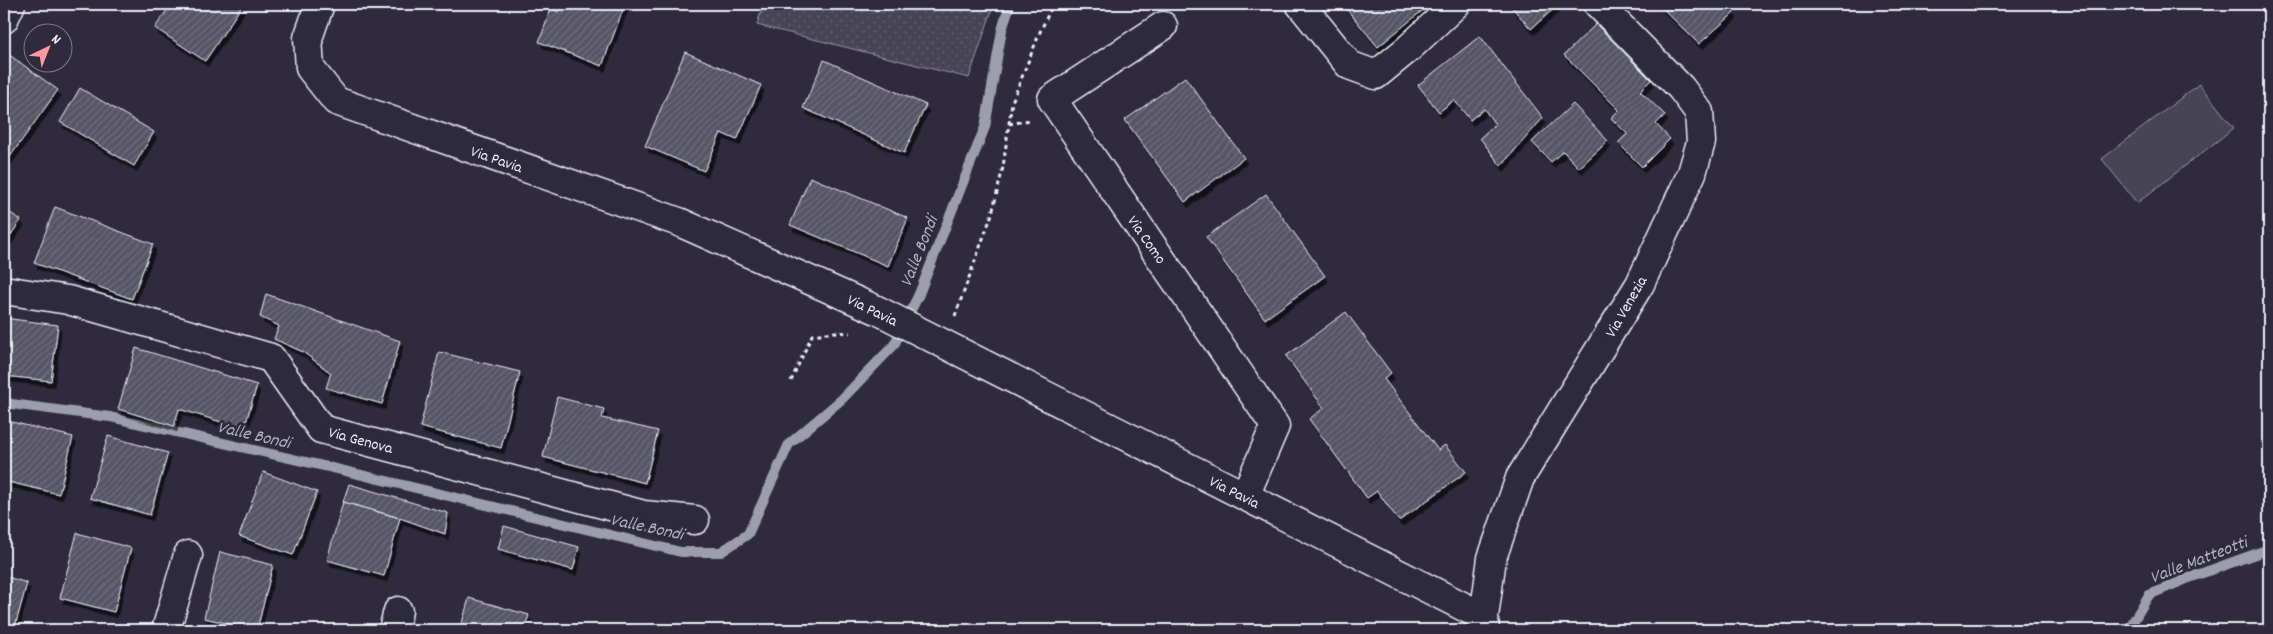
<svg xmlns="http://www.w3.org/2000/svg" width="2273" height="634" font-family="Dekko,sans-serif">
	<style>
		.grass { fill: url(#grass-dots); stroke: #979aa6 }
		.pitch { fill: #464455; stroke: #979aa6 }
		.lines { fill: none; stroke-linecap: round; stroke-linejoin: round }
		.stream { stroke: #9c9fab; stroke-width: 10 }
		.building { fill: url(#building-hatch); stroke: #e8f1f8; filter: url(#shadow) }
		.street-casing { stroke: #e8f1f8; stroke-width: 31 }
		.secondary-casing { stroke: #e8f1f8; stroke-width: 31 }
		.path { stroke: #e8f1f8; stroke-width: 3; stroke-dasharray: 4 4; stroke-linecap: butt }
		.street { stroke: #2f2a3d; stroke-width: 28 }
		.secondary { stroke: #2f2a3d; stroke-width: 28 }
		.labels { text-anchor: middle; stroke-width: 5; stroke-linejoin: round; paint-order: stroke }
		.street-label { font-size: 16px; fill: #e8f1f8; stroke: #2f2a3d }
		.water-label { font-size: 18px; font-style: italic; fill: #afb4be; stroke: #2f2a3d }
	</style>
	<defs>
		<pattern id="grass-dots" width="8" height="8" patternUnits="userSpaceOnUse" patternTransform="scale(1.25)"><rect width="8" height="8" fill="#464455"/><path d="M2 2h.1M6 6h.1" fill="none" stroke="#615f6e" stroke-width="1.8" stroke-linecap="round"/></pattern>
		<pattern id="building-hatch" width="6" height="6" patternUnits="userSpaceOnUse" patternTransform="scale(1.25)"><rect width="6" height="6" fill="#575565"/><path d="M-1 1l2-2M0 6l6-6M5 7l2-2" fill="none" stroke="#6f6e7c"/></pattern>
		<filter id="shadow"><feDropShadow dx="3" dy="5.5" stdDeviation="0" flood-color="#0009"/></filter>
	</defs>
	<rect width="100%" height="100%" fill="#2f2a3d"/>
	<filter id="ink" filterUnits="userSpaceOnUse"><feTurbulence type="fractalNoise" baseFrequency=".02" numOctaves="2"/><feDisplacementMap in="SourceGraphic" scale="10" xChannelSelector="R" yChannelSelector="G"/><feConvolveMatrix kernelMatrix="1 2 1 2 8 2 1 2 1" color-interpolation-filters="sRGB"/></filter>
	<g filter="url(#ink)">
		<path class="grass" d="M763,4H994L969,78L757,25Z"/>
		<path class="pitch" d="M2199,84L2234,128L2137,203L2102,159Z"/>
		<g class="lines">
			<path class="stream" d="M4,403L110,417L341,470L681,552H721L748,534L789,444L842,399L894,345L919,294L985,127L1002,30L1010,4
				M2128,630L2149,595L2189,578L2269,549"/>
		</g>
		<path class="building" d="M171,4H243L205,61L155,28Z
			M562,4H625L602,66L539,42L551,9L559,12Z
			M1346,4H1418L1423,10L1378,47L1344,6Z
			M1509,4H1559L1531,29Z
			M1658,4H1725L1734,13L1699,44Z
			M1596,24L1651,80L1640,91L1665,115L1656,124L1670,139L1642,167L1618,143L1627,134L1611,118L1619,110L1564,55Z
			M1480,36L1543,118L1501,166L1480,138L1495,124L1484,109L1470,120L1454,100L1439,112L1418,85Z
			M4,51L58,90L4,165Z
			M685,52L761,85L737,140L721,133L704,171L645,146Z
			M824,60L926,105L904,153L803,108Z
			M1185,77L1244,158L1185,202L1125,120Z
			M80,88L154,132L134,166L60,122Z
			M1573,104L1608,141L1579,168L1563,151L1551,162L1532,142Z
			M810,177L908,218L888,266L790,225Z
			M1266,194L1325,276L1265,319L1206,237Z
			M55,207L153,244L132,299L34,263Z
			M4,209L21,220L4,245Z
			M266,294L400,341L382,404L326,388L331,373L303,352L274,339L279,326L260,317Z
			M1346,312L1391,373L1384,379L1438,450L1445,445L1466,472L1399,521L1377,491L1367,498L1309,419L1324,408L1286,356Z
			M4,318L58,325L51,381L4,376Z
			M136,348L257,385L244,429L179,409L174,426L118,409Z
			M439,352L520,372L501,448L420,427Z
			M557,397L604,409L602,418L658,431L645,483L543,457Z
			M4,420L73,437L59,494L4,481Z
			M108,436L168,453L150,515L90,498Z
			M263,472L317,492L293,555L239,536Z
			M349,484L448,513L445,534L400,518L343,502Z
			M343,502L400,518L384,576L327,560Z
			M504,526L579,547L573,570L498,549Z
			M77,533L131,548L114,612L60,598Z
			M220,552L273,565L257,630L204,618Z
			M4,576L27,583L14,630H4Z
			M469,598L529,615L524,630H460Z"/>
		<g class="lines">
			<g class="street-casing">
				<path id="street" d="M320,4L308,38L310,68L336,101L679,222L877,310L1484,617
					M1300,4L1349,65L1376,75L1409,48L1456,4
					M1163,26L1052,99L1275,426L1245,496
					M4,290L68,300L271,358L321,429L644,515L695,520
					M166,630L188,555
					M393,630L398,611
					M1485,630L1484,617L1492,558L1520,478L1640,284L1692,173L1701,142L1699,112L1681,88L1598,4"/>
			</g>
			<g class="secondary-casing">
				<path id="secondary" d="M4,19L11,4"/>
			</g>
			<path class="path" d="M1009,124L1030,120
				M955,316L992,214L1003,167L1012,102L1040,32L1053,4
				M791,381L812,335L834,332L850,333"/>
			<use href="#street" class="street"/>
			<use href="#secondary" class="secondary"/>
		</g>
	</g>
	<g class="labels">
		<g class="street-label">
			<text transform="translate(497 158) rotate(19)" y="6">Via Pavia</text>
			<text transform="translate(1148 239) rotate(55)" y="6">Via Como</text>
			<text transform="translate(1625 306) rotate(-60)" y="6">Via Venezia</text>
			<text transform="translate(873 309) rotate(26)" y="6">Via Pavia</text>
			<text transform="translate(361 439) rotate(15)" y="6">Via Genova</text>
			<text transform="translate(1235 491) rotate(27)" y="6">Via Pavia</text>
		</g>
		<g class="water-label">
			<text transform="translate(918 251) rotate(-68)" y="6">Valle Bondi</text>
			<text transform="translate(254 434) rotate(13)" y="6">Valle Bondi</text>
			<text transform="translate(647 526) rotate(12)" y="6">Valle Bondi</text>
			<text transform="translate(2198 559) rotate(-21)" y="6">Valle Matteotti</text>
		</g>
	</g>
	<rect width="2273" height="634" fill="none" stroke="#2f2a3d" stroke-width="20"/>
	<rect x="10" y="10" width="2253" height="614" fill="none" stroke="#e8f1f8" stroke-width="2" filter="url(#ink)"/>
	<g transform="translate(48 48) rotate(43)"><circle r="24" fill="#2f2a3d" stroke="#797a88"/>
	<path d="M0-4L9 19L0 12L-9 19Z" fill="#ff9aa2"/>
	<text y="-8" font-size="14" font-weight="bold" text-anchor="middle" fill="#e8f1f8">N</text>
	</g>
</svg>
